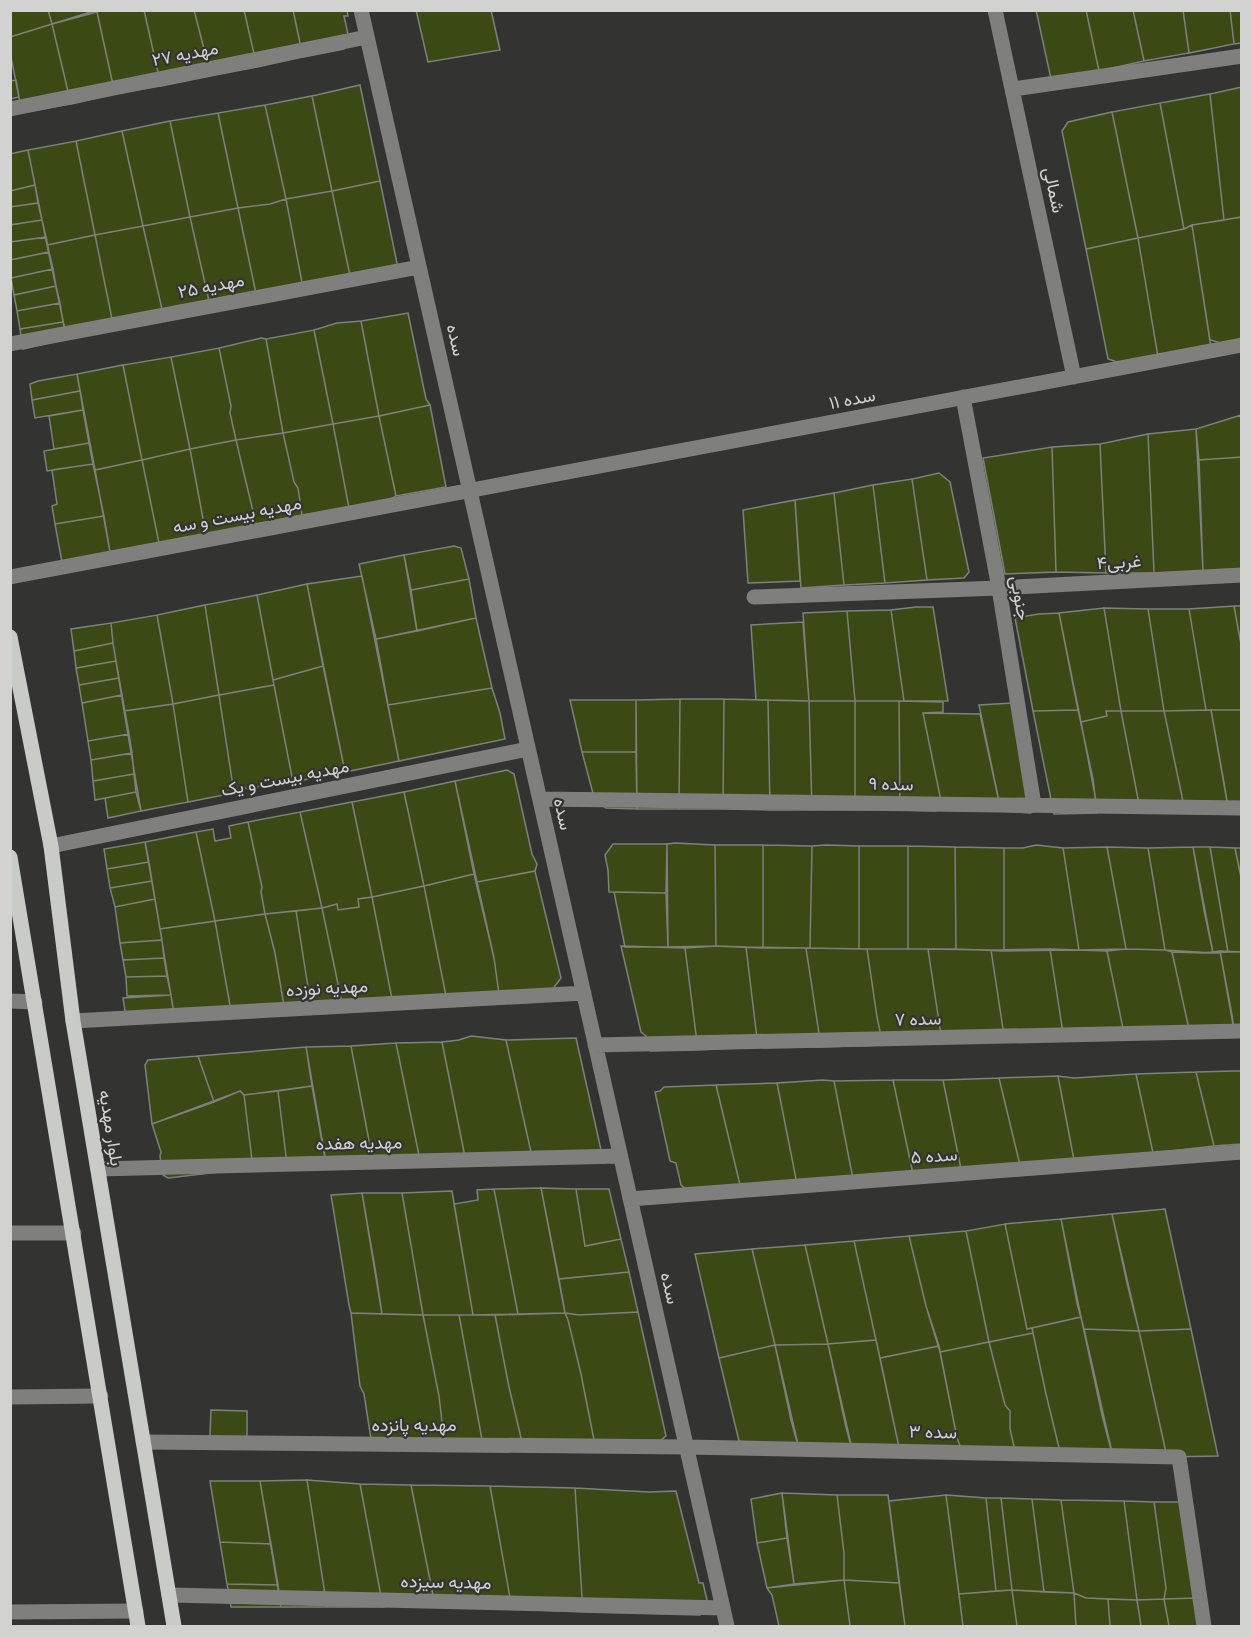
<svg xmlns="http://www.w3.org/2000/svg" width="1252" height="1637" font-family="'Roboto Condensed',Vazirmatn,sans-serif">
	<style>
		.building { fill: #3b4a15; stroke: #7e807c; stroke-width: 1.5 }
		.lines { fill: none; stroke-linecap: round; stroke-linejoin: round }
		.minor { stroke: #7f7f7e; stroke-width: 15 }
		.major { stroke: #c9cbc7; stroke-width: 15 }
		.labels { text-anchor: middle; stroke-width: 4.5; stroke-linejoin: round; paint-order: stroke }
		.street-label { font-size: 18px; fill: #d2d3d1; stroke: #333431 }
	</style>
	<rect width="100%" height="100%" fill="#333431"/>
	<path class="building" d="M10,10H48L52,24L10,37Z
		M97,10L52,24L48,10Z
		M101,10H144L161,86L115,94L97,12Z
		M144,10H194L211,76L161,86Z
		M194,10H244L257,67L211,76Z
		M244,10H293L303,57L257,67Z
		M293,10H347L348,16H344L350,43L344,49L303,57Z
		M416,10H491L500,50L428,62Z
		M1036,10H1086L1099,71L1051,79Z
		M1086,10H1133L1144,61L1099,71Z
		M1133,10H1183L1189,53L1144,61Z
		M1183,10H1230L1234,44L1189,53Z
		M1230,10H1242V43L1234,44Z
		M97,12L115,94L71,104L52,24Z
		M52,24L71,104L22,113L10,52V37Z
		M16,80L19,97L10,99V81Z
		M360,85L380,181L332,191L312,96Z
		M1242,87V217L1224,220L1210,94Z
		M1210,94L1224,220L1192,225L1184,229L1160,103Z
		M312,96L332,191L286,199L265,105Z
		M1160,103L1184,229L1138,238L1112,112Z
		M265,105L286,199L270,204L238,208L218,113Z
		M1112,112L1138,238L1086,249L1062,131L1068,122Z
		M218,113L238,208L190,217L170,121Z
		M170,121L190,217L143,226L122,131Z
		M122,131L143,226L95,235L76,141Z
		M76,141L95,235L47,245L28,150Z
		M28,150L35,185L10,191V154Z
		M380,181L399,273L352,285L332,191Z
		M35,185L38,203L10,207V191Z
		M332,191L352,285L304,293L286,199Z
		M286,199L304,293L258,303L238,208L270,204Z
		M38,203L42,220L10,225V207Z
		M238,208L258,303L211,310L190,217Z
		M190,217L211,310L164,318L143,226Z
		M1242,217V339L1221,343L1210,340L1192,225Z
		M42,220L46,237L10,242V225Z
		M1192,225L1211,348L1158,357L1138,238L1184,229Z
		M143,226L164,318L114,329L95,235Z
		M95,235L114,329L67,339L47,245Z
		M46,237L49,252L10,260V242Z
		M1138,238L1158,357L1123,364L1108,359L1086,249Z
		M49,252L53,269L11,278L10,260Z
		M53,269L56,286L14,295L11,278Z
		M56,286L60,303L17,311L14,295Z
		M60,303L63,322L20,329L17,311Z
		M408,313L426,399L430,405L379,416L361,321Z
		M361,321L379,416L333,424L314,330L337,323Z
		M63,322L67,339L23,349L20,329Z
		M314,330L333,424L283,433L266,339Z
		M261,338L266,339L283,433L236,440L230,413L231,406L219,348Z
		M219,348L231,406L230,413L236,440L190,449L171,357Z
		M171,357L190,449L142,460L123,365Z
		M123,365L142,460L95,470L77,374Z
		M77,374L80,391L32,400L30,384L38,381Z
		M80,391L83,410L35,418L32,400Z
		M430,405L446,487L396,496L379,416Z
		M83,410L89,443L54,449L49,416Z
		M1241,415L1242,457L1199,460L1196,429Z
		M379,416L396,496L391,499L349,508L333,424Z
		M333,424L349,508L302,515L298,488L294,482L283,433Z
		M1196,429L1203,571L1154,573L1148,434Z
		M283,433L294,482L298,488L302,515L256,524L236,440Z
		M1148,434L1154,573H1106L1100,444Z
		M236,440L256,524L206,535L190,449Z
		M89,443L93,464L47,471L44,451Z
		M1100,444L1106,573L1056,572L1052,447Z
		M1052,447L1056,572L1005,574L983,458Z
		M190,449L206,535L159,543L142,460Z
		M1242,457V572L1203,571L1199,460Z
		M142,460L159,543L110,552L95,470Z
		M93,464L104,516L55,524L52,506L57,504L52,470Z
		M939,473L950,482L969,572L964,578L927,580L912,479Z
		M912,479L927,580L885,583L873,485Z
		M873,485L885,583L844,585L834,493Z
		M834,493L844,585L801,588L795,500Z
		M795,500L800,581L748,583L743,510Z
		M104,516L110,552L62,562L55,524Z
		M454,546L461,548L469,579L411,590L404,555Z
		M404,555L417,631L376,639L359,564Z
		M362,576L399,761L345,772L307,584Z
		M469,579L476,618L417,631L411,590Z
		M307,584L323,666L273,680L257,595Z
		M257,595L274,685L219,695L205,605Z
		M205,605L219,695L173,704L157,615Z
		M1234,606L1242,650V710H1206L1189,609Z
		M1234,606H1242V650Z
		M916,607H933L948,701H904L891,610Z
		M1104,608L1121,711H1106L1107,716L1081,722L1059,613Z
		M1104,608L1148,609L1164,711H1121Z
		M1148,609H1189L1206,710L1164,711Z
		M891,610L904,701H855L847,611Z
		M847,611L855,701H809L803,613Z
		M1059,613L1078,710L1033,711L1015,618L1039,614Z
		M157,615L173,704L124,711L113,643L111,623Z
		M476,618L492,688L388,705L376,639Z
		M803,622L809,701L756,700L751,625Z
		M111,623L113,643L74,651L71,629Z
		M113,643L116,661L76,668L74,651Z
		M116,661L119,678L79,685L76,668Z
		M323,666L345,772L293,782L273,680Z
		M119,678L122,695L82,703L79,685Z
		M274,685L293,782L240,789L234,793L219,695Z
		M492,688L500,713L505,739L399,761L388,705Z
		M122,695L129,734L88,741L82,703Z
		M219,695L234,793L188,802L173,704Z
		M680,699L679,809H637L636,700Z
		M680,699H724L723,809H679Z
		M724,699L768,700L770,810L723,809Z
		M570,700H636V752H582Z
		M768,700L809,701L812,810H770Z
		M809,701H855V810H812Z
		M855,701H899L900,810H855Z
		M899,701L943,702V712L923,713L941,801L936,811L900,810Z
		M1012,703L1036,811L1030,813L1001,811L979,705Z
		M173,704L188,802L141,811L124,711Z
		M1078,710L1093,779L1097,813L1054,814L1033,711Z
		M1211,710H1242V813H1229Z
		M1211,710L1223,777L1229,813L1184,806L1164,711Z
		M1106,711H1121L1139,804L1097,806L1081,722L1107,716Z
		M1121,711H1164L1184,806L1139,804Z
		M923,713L980,714L1001,811L941,801Z
		M129,734L132,753L91,760L88,741Z
		M582,752H636L637,809L606,808L595,801Z
		M132,753L134,774L93,781L91,760Z
		M507,770L514,774L532,854L537,864L535,871L477,882L455,781Z
		M134,774L136,792L95,800L93,781Z
		M455,781L474,874L424,886L404,792Z
		M136,792L141,811L108,818L105,798Z
		M404,792L424,886L372,897L352,802Z
		M352,802L372,897L358,899L359,907L338,910L337,904L322,908L300,812Z
		M300,812L322,908L265,914L261,892L262,887L248,822Z
		M248,822L262,887L261,892L265,914L215,921L196,832L213,829L215,841L231,838L229,826Z
		M196,832L215,921L160,929L145,842Z
		M145,842L149,862L107,869L104,849Z
		M675,843L715,845L716,946L668,947L667,844Z
		M613,844H667L666,893L609,892L608,870L605,855Z
		M715,845H763V948L716,946Z
		M763,845L812,846L810,948H763Z
		M826,845L859,846V949L810,948L812,846Z
		M1036,845L1063,848L1079,950L1004,951V848H1023Z
		M859,846H908V949H859Z
		M908,846L955,847L956,949H908Z
		M955,847L1004,848V951L956,949Z
		M1107,847L1148,848L1165,950L1126,949Z
		M1107,847L1126,949L1079,950L1063,848Z
		M1193,847L1204,910L1213,953L1165,950L1148,848Z
		M1193,847H1210L1228,952L1213,953Z
		M1210,847L1235,848L1242,881V952H1228Z
		M1235,848H1242V881L1239,868Z
		M149,862L152,881L110,888L107,869Z
		M535,871L561,978L552,990L499,994L494,958L477,882Z
		M474,874L494,958L499,994L446,996L424,886Z
		M152,881L155,899L115,907L110,888Z
		M424,886L446,996L392,999L372,897Z
		M614,892L666,893L668,947H625Z
		M372,897L392,999L342,1003L322,908L337,904L338,910L359,907L358,899Z
		M155,899L162,940L120,943L115,907Z
		M322,908L342,1003L311,1006L296,911Z
		M296,911L311,1006H284L275,953L265,914Z
		M265,914L275,953L284,1006L231,1011L215,921Z
		M215,921L231,1011L174,1014L160,929Z
		M162,940L164,958L123,960L120,943Z
		M621,946L685,948L698,1050L650,1051L646,1036L641,1032Z
		M716,946L746,947L758,1047L698,1050L685,948Z
		M746,947L806,948L821,1047H758Z
		M806,948L867,949L877,1017L883,1045L821,1047Z
		M867,949H928L941,1035L883,1045L877,1017Z
		M928,949L991,950L1005,1042L941,1035Z
		M1050,949L1063,1033L1005,1042L991,950Z
		M1050,949L1107,951L1125,1038L1063,1033Z
		M1126,949L1165,950L1172,952L1189,1029L1125,1038L1107,951Z
		M1220,951L1232,1015L1235,1036L1189,1029L1172,952L1203,953Z
		M1220,951L1242,952V1036H1235Z
		M164,958L167,976L126,977L123,960Z
		M167,976L171,995L127,996L126,977Z
		M171,995L174,1014L126,1017L123,998Z
		M471,1036L506,1040L531,1152L465,1157L442,1042L459,1040Z
		M576,1038L604,1163L531,1152L506,1040Z
		M442,1042L465,1157L421,1165L396,1043Z
		M396,1043L421,1165L374,1167L351,1046Z
		M351,1046L374,1167L327,1168L306,1047Z
		M306,1047L312,1086L244,1095L240,1091L214,1102L198,1056Z
		M198,1056L214,1102L152,1124L145,1065L148,1060Z
		M1235,1071H1242V1144L1214,1146L1196,1072Z
		M1196,1072L1214,1146L1153,1153L1136,1074Z
		M1136,1074L1153,1153L1074,1160L1058,1076L1074,1078Z
		M1058,1076L1074,1160L1020,1165L999,1078Z
		M999,1078L1020,1165L961,1169L943,1080Z
		M823,1080L834,1081L853,1179L797,1184L777,1083Z
		M893,1080L913,1174L853,1179L834,1081Z
		M893,1080H943L961,1169L913,1174Z
		M777,1083L797,1184L741,1189L716,1085Z
		M716,1085L741,1189L691,1193L681,1185L676,1163L670,1161L655,1092L660,1091L664,1087Z
		M312,1086L326,1164H287L278,1091Z
		M240,1091L244,1095L253,1168L168,1178L163,1175L160,1156L161,1152L152,1124Z
		M278,1091L287,1164L253,1168L244,1095Z
		M541,1188L565,1313L518,1314L494,1189Z
		M541,1188L576,1189L585,1246L621,1239L629,1272L559,1279Z
		M494,1189L518,1314L473,1315L454,1204L478,1200L477,1190Z
		M576,1189H609L621,1239L585,1246Z
		M452,1191L473,1315H423L402,1193Z
		M362,1193L376,1274L382,1314L351,1313L349,1305L331,1195Z
		M362,1193H402L423,1315L382,1314Z
		M1165,1209L1191,1329L1139,1331L1112,1214Z
		M1112,1214L1127,1283L1139,1331L1084,1329L1077,1303L1061,1219Z
		M1061,1219L1081,1317L1027,1329L1005,1224Z
		M1005,1224L1027,1329L1032,1328L1033,1333L989,1342L966,1231Z
		M966,1231L989,1342L940,1352L926,1306L909,1236Z
		M909,1236L926,1306L939,1346L880,1358L854,1241Z
		M854,1241L876,1340L828,1344L805,1245Z
		M805,1245L828,1344L775,1345L752,1249Z
		M752,1249L775,1345L719,1358L695,1254Z
		M629,1272L638,1312L579,1315L565,1313L559,1279Z
		M638,1312L666,1436L656,1444L595,1445L581,1374L568,1320L565,1313L579,1315Z
		M351,1313L423,1315L439,1396L444,1439H371L364,1394L360,1386Z
		M565,1313L568,1320L581,1374L595,1445L522,1442L509,1387L495,1315Z
		M423,1315H459L483,1445L444,1439L439,1396Z
		M459,1315H495L509,1387L522,1442L483,1445Z
		M1081,1317L1102,1415L1113,1457L1061,1456L1046,1394L1032,1328Z
		M1084,1329L1139,1331L1167,1457H1113Z
		M1191,1329L1218,1456L1167,1457L1139,1331Z
		M1033,1333L1046,1394L1061,1456L1016,1455L1010,1429V1411L1005,1405L989,1342Z
		M876,1340L900,1452L853,1453L828,1344Z
		M989,1342L1005,1405L1010,1411V1429L1016,1455L961,1448L957,1438L940,1352Z
		M828,1344L846,1427L853,1453L799,1449L775,1345Z
		M775,1345L791,1420L799,1449L739,1441L719,1358Z
		M939,1346L957,1438L961,1448L900,1452L880,1358Z
		M211,1410L247,1411V1438L210,1436Z
		M307,1480L327,1607H281L260,1481Z
		M307,1480L360,1484L383,1607H327Z
		M210,1481H260L271,1544L220,1542Z
		M360,1484L411,1485L433,1595L383,1607Z
		M411,1485L490,1486L512,1609L433,1595Z
		M490,1486L575,1488L583,1612L512,1609Z
		M575,1488L649,1492L676,1491L699,1583H703L707,1600L700,1615L583,1612Z
		M782,1493L837,1495L844,1553V1580L794,1584Z
		M782,1493L787,1538L757,1543L751,1499Z
		M837,1495H888L899,1583L844,1580V1553Z
		M946,1495L986,1498L996,1591L959,1594Z
		M946,1495L963,1626H905L889,1501Z
		M986,1498H1001L1012,1590L996,1591Z
		M1001,1498L1032,1499L1044,1592L1012,1590Z
		M1032,1499L1061,1500L1074,1593L1044,1592Z
		M1061,1500L1124,1501L1137,1600L1086,1598L1074,1593Z
		M1124,1501L1154,1502L1166,1588L1164,1599L1137,1600Z
		M1154,1502H1180L1196,1598L1164,1599L1166,1588Z
		M787,1538L794,1584L767,1588L757,1543Z
		M220,1542L271,1544L278,1585L227,1584Z
		M844,1580L899,1583L905,1626H850Z
		M844,1580L850,1626H779L772,1595L767,1588Z
		M227,1584L278,1585L281,1607H231Z
		M1012,1590L1074,1593L1076,1626H1017Z
		M1012,1590L1017,1626H963L959,1594Z
		M1074,1593L1086,1598L1108,1599L1110,1626H1076Z
		M1196,1598L1201,1626H1169L1164,1599Z
		M1108,1599L1137,1600L1141,1626H1110Z
		M1164,1599L1169,1626H1141L1137,1600Z"/>
	<g class="lines">
		<path class="minor" d="M361,10L727,1626
			M995,10L1074,377
			M1013,89L1242,56
			M10,109L367,37
			M10,344L419,267
			M963,397L999,588L1034,805
			M10,577L1242,345
			M754,597L999,588L1242,575
			M540,799L1242,808
			M51,846L528,749
			M10,1001L35,1002
			M73,1021L584,993
			M595,1045L1242,1031
			M98,1169L620,1156
			M630,1199L1242,1152
			M10,1233H74
			M10,1397L101,1396
			M143,1442L686,1447L1179,1457L1204,1626
			M169,1595L723,1608
			M10,1612L136,1611"/>
		<path class="major" d="M10,637L51,846L73,1021L174,1626
			M10,857L138,1626"/>
	</g>
	<g class="labels">
		<g class="street-label">
			<text transform="translate(185 54) rotate(-11)" y="6">مهدیه ۲۷</text>
			<text transform="translate(1054 190) rotate(78)" y="6">شمالی</text>
			<text transform="translate(211 286) rotate(-11)" y="6">مهدیه ۲۵</text>
			<text transform="translate(456 340) rotate(77)" y="6">سده</text>
			<text transform="translate(852 399) rotate(-11)" y="6">سده ۱۱</text>
			<text transform="translate(237 515) rotate(-11)" y="6">مهدیه بیست و سه</text>
			<text transform="translate(1119 562) rotate(-3)" y="6">غربی۴</text>
			<text transform="translate(1020 598) rotate(80)" y="6">جنوبی</text>
			<text transform="translate(285 778) rotate(-11)" y="6">مهدیه بیست و یک</text>
			<text transform="translate(891 784) rotate(1)" y="6">سده ۹</text>
			<text transform="translate(563 814) rotate(77)" y="6">سده</text>
			<text transform="translate(327 988) rotate(-3)" y="6">مهدیه نوزده</text>
			<text transform="translate(918 1019) rotate(-1)" y="6">سده ۷</text>
			<text transform="translate(111 1128) rotate(81)" y="6">بلوار مهدیه</text>
			<text transform="translate(359 1143) rotate(-1)" y="6">مهدیه هفده</text>
			<text transform="translate(934 1156) rotate(-4)" y="6">سده ۵</text>
			<text transform="translate(670 1288) rotate(77)" y="6">سده</text>
			<text x="414" y="1431">مهدیه پانزده</text>
			<text transform="translate(933 1432) rotate(1)" y="6">سده ۳</text>
			<text transform="translate(446 1582) rotate(1)" y="6">مهدیه سیزده</text>
		</g>
	</g>
	<rect width="1252" height="1637" fill="none" stroke="#d2d3d1" stroke-width="24"/>
</svg>
